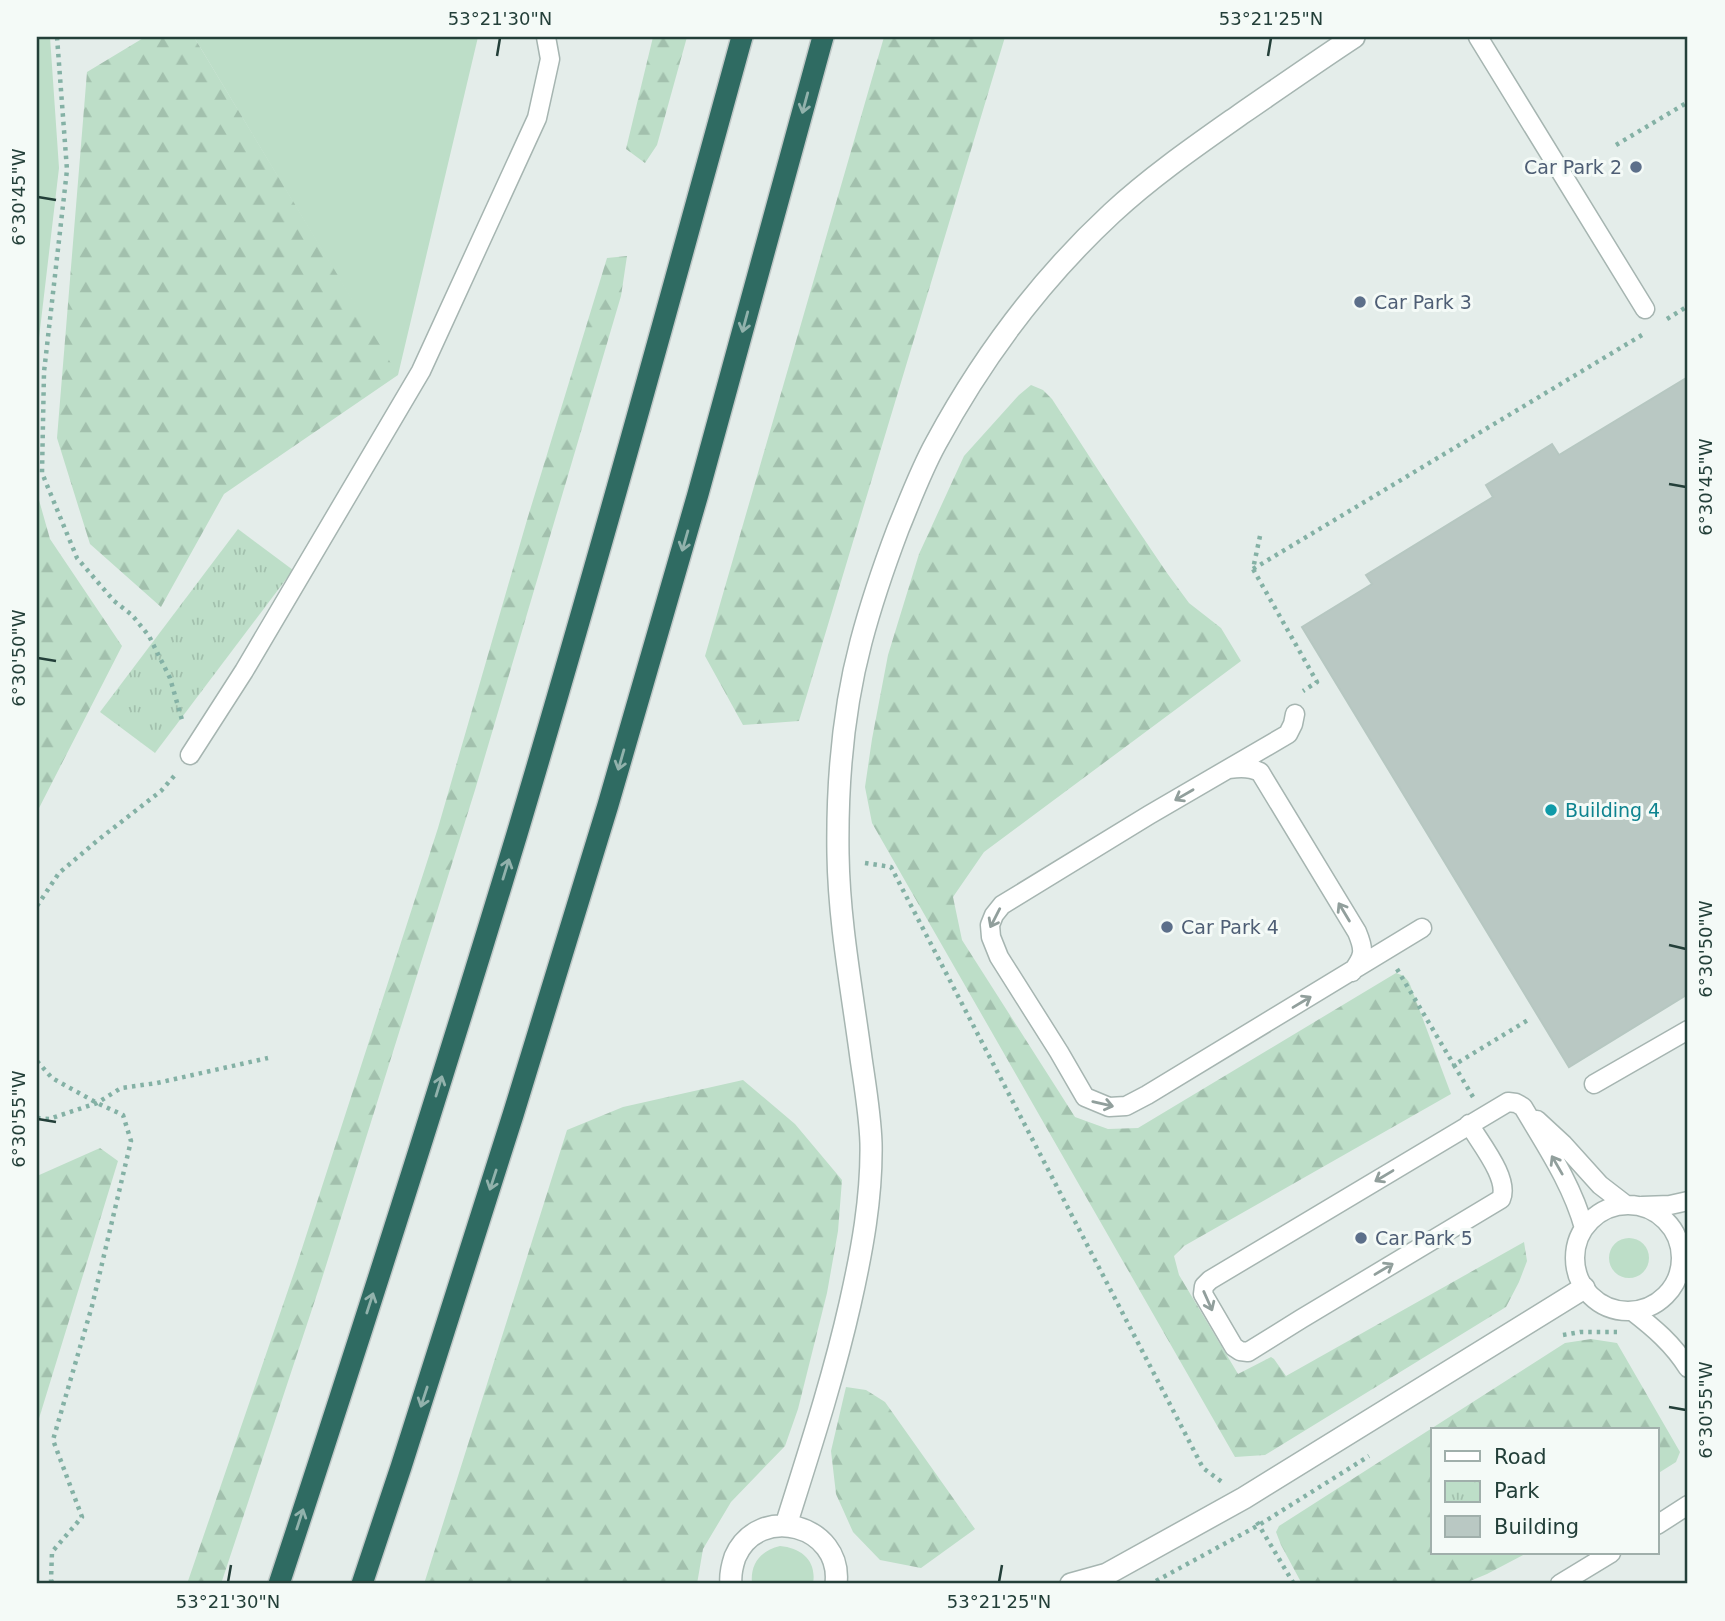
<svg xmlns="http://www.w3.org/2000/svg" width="1725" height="1621" font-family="'DejaVu Sans',sans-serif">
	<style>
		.grass { fill: #bddec8 }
		.forest { fill: url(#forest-firs) }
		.park { fill: url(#park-tufts) }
		.building { fill: #b9c8c3; stroke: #b6c7c1; stroke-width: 2 }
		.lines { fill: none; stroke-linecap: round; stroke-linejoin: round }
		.service-casing { stroke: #a6b5b1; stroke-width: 21 }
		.minor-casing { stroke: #a6b5b1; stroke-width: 24 }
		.motorway-casing { stroke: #c1c9c8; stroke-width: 24 }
		.path { stroke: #84b1a5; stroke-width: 4.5; stroke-dasharray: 3.5 5; stroke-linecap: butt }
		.service { stroke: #fff; stroke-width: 18 }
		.minor { stroke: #fff; stroke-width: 21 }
		.motorway { stroke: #2f6b62; stroke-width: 21 }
		.oneway { stroke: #92b2ac }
		.oneway2 { stroke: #919f9c }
		.ticks { fill: none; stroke: #233f39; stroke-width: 2.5 }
		.service-dot { fill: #5c6f8a; stroke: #f4faf7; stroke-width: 2.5 }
		.culture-dot { fill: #0f9aa8; stroke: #f4faf7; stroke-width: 2.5 }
		.labels { text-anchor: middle; stroke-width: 6; stroke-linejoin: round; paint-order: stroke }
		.service-label { font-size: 19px; fill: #4e5e75; stroke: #f4faf7; text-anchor: start }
		.culture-label { font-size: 19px; fill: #0d838f; stroke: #f4faf7; text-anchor: start }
		.neatline { fill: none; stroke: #233f39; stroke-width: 2.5 }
		.ticks-label { font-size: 18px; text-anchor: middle; fill: #233f39 }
	</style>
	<defs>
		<pattern id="forest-firs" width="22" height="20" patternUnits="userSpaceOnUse" patternTransform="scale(1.75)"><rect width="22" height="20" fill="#bddec8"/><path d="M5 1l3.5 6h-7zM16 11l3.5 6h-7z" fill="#a2c0ad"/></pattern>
		<pattern id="park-tufts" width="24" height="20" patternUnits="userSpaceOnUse" patternTransform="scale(1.75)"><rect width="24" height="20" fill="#bddec8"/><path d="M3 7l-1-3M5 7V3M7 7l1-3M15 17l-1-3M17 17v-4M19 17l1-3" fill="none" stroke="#a2c0ad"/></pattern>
	</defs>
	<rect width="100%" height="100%" fill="#e4edea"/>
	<path class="grass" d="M37,37H50L59,168L37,355Z
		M194,37H478L398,375H397Z
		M1609 1258a20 20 0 1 1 40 0a20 20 0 1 1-40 0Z
		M780,1546C802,1548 817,1561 813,1584H752C750,1564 760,1551 780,1546Z"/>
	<path class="forest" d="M145,37H194L398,375L224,494L161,607L90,544L57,438L87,72Z
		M653,37H687L657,145L645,163L626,149Z
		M884,37H1005L799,721L743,725L705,656Z
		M627,256L621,296L475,790L319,1288L221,1584H187L296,1267L438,828L527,520L607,258Z
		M1031,385L1043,390L1052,399L1115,496L1167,573L1189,603L1221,628L1241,661L984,852L953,897L962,940L1075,1117L1108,1129L1138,1128L1396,973L1404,976L1409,982L1451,1094L1184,1246L1174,1256L1179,1275L1238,1374L1271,1357L1274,1359L1286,1376L1524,1242L1527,1261L1519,1282L1506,1307L1265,1455L1235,1457L872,823L865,787L872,739L888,655L919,554L964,456L1019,395Z
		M37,493L50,539L122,646L37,812Z
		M743,1080L795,1124L842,1180L838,1231L827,1293L798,1409L785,1446L731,1502L703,1549L697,1584H424L567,1130L623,1107Z
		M100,1148L118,1161L37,1425V1176Z
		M1591,1339L1617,1343L1680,1452L1676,1462L1657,1474V1430H1433V1553H1527L1487,1574L1463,1584H1302L1281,1545L1276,1532L1279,1526L1565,1343Z
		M846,1387L866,1390L885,1402L975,1529L921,1568L880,1560L853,1532L836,1494L831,1451Z"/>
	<path class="park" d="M238,529L293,570L155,753L100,712Z"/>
	<path class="building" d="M1688,377V994L1569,1067L1302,627L1372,584L1366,575L1493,497L1486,485L1552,444L1559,455Z"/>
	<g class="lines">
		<g class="service-casing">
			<path id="service" d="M1478,37L1645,309
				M1295,714L1293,724L1288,734L1149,815L1002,905L994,915L990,925L991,937L999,957L1059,1052L1085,1097L1109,1107L1126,1106L1147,1095L1422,928
				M190,755L244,671L421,371L537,118L550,59L546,37
				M1230,769C1241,767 1250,767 1260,772L1357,932C1365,951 1364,956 1352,972
				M1594,1084L1688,1030
				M1537,1120L1563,1144L1600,1185L1626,1205
				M1469,1124C1480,1143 1510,1179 1501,1199L1301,1319L1248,1352L1240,1351L1234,1347L1203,1294L1204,1286L1210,1280L1508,1102L1516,1103L1523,1107C1546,1146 1572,1184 1584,1228
				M1575 1258a53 53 0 1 1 106 0a53 53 0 1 1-106 0Z
				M1642,1206L1670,1205L1688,1201
				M1632,1311C1654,1328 1673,1344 1688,1368
				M1657,1525L1688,1505
				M1560,1584L1611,1553"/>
		</g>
		<g class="minor-casing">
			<path id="minor" d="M786,1525C809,1452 833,1379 850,1304C862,1251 872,1197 871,1143C870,1114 865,1086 861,1058C852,990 839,923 838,854C837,785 843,710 861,642C871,604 884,566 898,529C910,500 921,470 936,443C982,358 1042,278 1112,213C1152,176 1197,145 1241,114C1279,88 1316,62 1354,37
				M731,1584C730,1575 732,1566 735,1557C759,1502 843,1525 836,1584
				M1071,1584L1107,1574L1244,1498L1584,1288"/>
		</g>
		<g class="motorway-casing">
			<path id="motorway" d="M279,1584C361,1335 441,1085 517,834C596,569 669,303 742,37
				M362,1584L401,1467L513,1115L608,805L698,494L823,37"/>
		</g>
		<path class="path" d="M57,37L67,170L44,372L42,473L77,558L114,601L132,615L149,636L170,678L182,720
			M1616,145L1688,102
			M1667,319L1688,306
			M1260,536L1253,569L1317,682L1303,691
			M1253,569L1642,335
			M865,863L891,867L1203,1468L1222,1482
			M37,906L59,873L98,840L161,791L175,775
			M1397,969L1454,1065
			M37,1061L52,1078L97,1103L123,1115L131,1141L92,1306L53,1440L82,1517L52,1552L51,1580L53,1584
			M1473,1097L1454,1065L1528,1020
			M37,1118L49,1119L97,1103L121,1088L157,1083L268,1058
			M1563,1335L1580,1332H1617
			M1257,1522L1294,1584
			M1156,1581L1259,1525L1369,1456"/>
		<use href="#service" class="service"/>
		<use href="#minor" class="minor"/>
		<use href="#motorway" class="motorway"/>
	</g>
	<defs><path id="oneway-shaft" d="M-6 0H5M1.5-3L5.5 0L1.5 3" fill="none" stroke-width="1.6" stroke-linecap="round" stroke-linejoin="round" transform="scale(1.75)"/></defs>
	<g class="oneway">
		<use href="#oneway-shaft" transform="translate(805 103) rotate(105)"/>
		<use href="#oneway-shaft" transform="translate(745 322) rotate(105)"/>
		<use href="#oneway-shaft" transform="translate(685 541) rotate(106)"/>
		<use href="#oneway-shaft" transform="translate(621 760) rotate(106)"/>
		<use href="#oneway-shaft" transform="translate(506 869) rotate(-73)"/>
		<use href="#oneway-shaft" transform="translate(439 1086) rotate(-73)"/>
		<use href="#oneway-shaft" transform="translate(493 1180) rotate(108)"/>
		<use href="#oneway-shaft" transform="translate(370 1303) rotate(-72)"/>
		<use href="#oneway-shaft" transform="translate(424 1397) rotate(108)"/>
		<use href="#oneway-shaft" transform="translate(300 1519) rotate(-72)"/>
	</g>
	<g class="oneway2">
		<use href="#oneway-shaft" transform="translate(1184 795) rotate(150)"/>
		<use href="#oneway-shaft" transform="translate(1344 912) rotate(-121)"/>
		<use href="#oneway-shaft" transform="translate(995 918) rotate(117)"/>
		<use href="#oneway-shaft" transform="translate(1302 1002) rotate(-31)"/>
		<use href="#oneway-shaft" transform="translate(1103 1104) rotate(13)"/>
		<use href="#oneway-shaft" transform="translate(1557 1165) rotate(-120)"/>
		<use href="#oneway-shaft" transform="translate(1384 1176) rotate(149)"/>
		<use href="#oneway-shaft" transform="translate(1384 1269) rotate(-31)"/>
		<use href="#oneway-shaft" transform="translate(1208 1301) rotate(66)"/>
	</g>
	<path class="ticks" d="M497,56L500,38M1268,56L1271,38M38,197L56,200M1669,484L1686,487M38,658L56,661M1669,945L1686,949M38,1119L56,1122M1669,1407L1686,1410M228,1582L231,1565M999,1582L1002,1565"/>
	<g class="service-dot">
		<circle cx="1636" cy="167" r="7"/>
		<circle cx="1360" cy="302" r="7"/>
		<circle cx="1167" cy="927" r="7"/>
		<circle cx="1361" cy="1238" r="7"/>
	</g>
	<circle class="culture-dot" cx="1551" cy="810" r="7"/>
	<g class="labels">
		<g class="service-label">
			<text x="1622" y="174" text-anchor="end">Car Park 2</text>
			<text x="1374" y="309">Car Park 3</text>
			<text x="1181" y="934">Car Park 4</text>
			<text x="1375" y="1245">Car Park 5</text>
		</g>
		<g class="culture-label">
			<text x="1565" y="817">Building 4</text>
		</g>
	</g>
	<rect width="1725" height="1621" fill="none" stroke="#f4faf7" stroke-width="77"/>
	<rect x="1431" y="1428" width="228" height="126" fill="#f4faf7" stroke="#a0afab" stroke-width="2"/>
	<rect x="1445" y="1451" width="35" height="10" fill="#ffffff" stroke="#a0afab" stroke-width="2"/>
	<text x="1494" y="1464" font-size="21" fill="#233f39">Road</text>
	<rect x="1445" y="1481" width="35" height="21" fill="url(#park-tufts)" stroke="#a0afab" stroke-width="2"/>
	<text x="1494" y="1498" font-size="21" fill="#233f39">Park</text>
	<rect x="1445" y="1516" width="35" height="21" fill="#b9c8c3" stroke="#a0afab" stroke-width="2"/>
	<text x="1494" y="1534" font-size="21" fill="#233f39">Building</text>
	<rect x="38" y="38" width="1648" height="1544" class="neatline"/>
	<g class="ticks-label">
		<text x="500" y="25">53°21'30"N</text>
		<text x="1271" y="25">53°21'25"N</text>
		<text transform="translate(19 197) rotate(-90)" y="6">6°30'45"W</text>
		<text transform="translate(1706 487) rotate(-90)" y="6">6°30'45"W</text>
		<text transform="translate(19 658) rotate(-90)" y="6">6°30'50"W</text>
		<text transform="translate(1706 949) rotate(-90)" y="6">6°30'50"W</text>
		<text transform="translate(19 1119) rotate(-90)" y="6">6°30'55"W</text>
		<text transform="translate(1706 1410) rotate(-90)" y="6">6°30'55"W</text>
		<text x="228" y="1608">53°21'30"N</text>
		<text x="999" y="1608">53°21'25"N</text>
	</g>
</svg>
